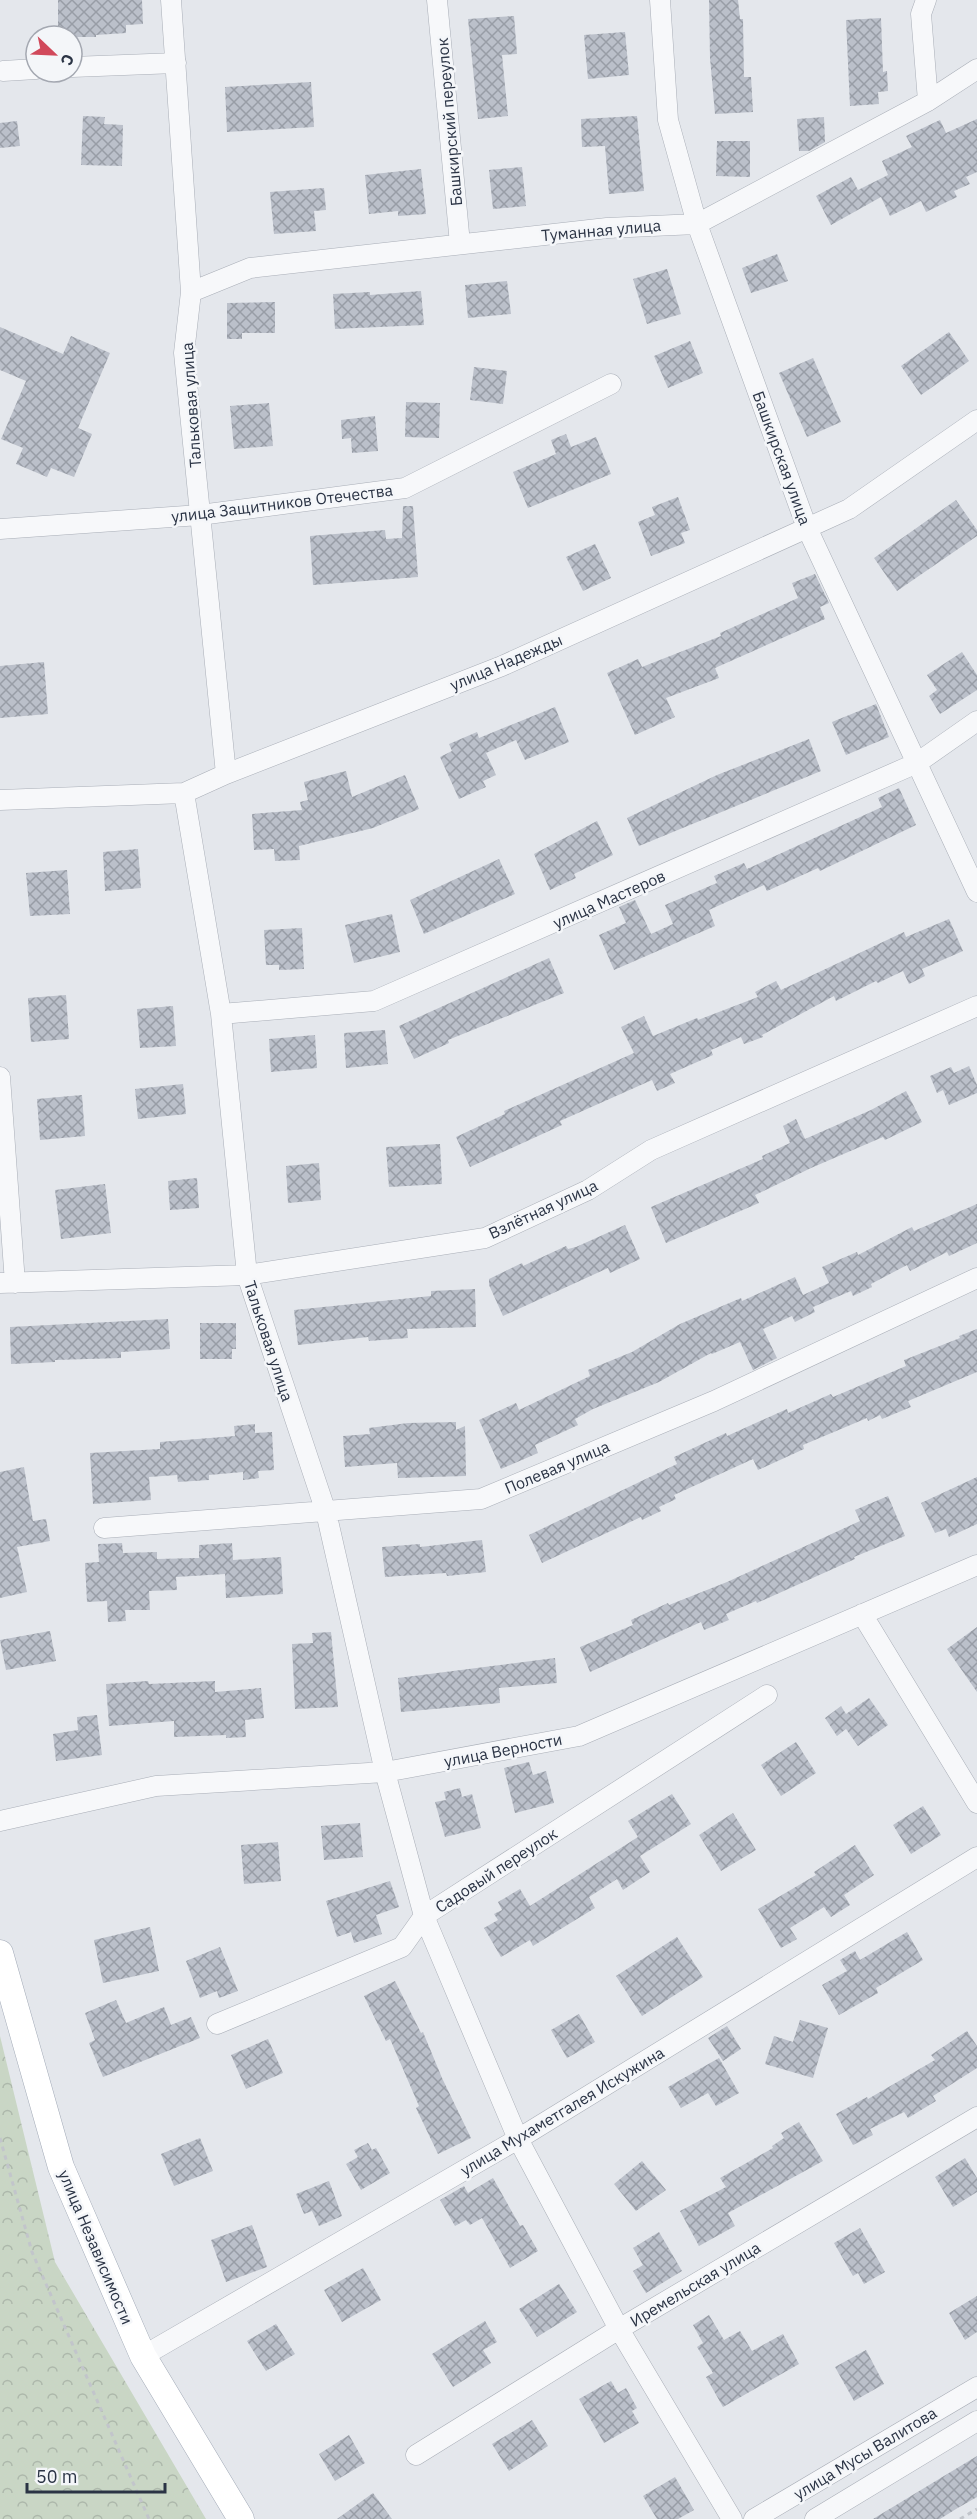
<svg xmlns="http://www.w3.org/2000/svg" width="977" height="2519" font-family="'IBM Plex Sans',sans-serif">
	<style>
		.forest { fill: url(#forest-crowns) }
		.building { fill: url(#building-cross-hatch) }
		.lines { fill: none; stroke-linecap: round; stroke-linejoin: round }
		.minor-casing { stroke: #a9aeb7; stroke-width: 21 }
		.major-casing { stroke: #a3abb8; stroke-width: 27 }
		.path { stroke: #c2c5cb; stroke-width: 3; stroke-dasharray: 4.5 4.5; stroke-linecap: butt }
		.minor { stroke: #f7f8fa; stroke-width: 20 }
		.major { stroke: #fff; stroke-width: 26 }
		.labels { text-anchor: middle; stroke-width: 5; stroke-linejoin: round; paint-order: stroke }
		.street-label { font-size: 16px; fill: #2b3445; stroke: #f4f6f9 }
	</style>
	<defs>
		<pattern id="forest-crowns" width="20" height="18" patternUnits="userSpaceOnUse" patternTransform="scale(1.5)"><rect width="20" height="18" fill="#c9d6c5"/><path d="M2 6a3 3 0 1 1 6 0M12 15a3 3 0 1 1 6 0" fill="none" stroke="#adb8ab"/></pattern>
		<pattern id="building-cross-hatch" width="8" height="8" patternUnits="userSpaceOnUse" patternTransform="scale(1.5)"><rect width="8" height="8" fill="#bbc0ca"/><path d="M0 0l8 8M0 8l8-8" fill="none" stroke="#989da6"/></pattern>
	</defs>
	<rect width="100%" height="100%" fill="#e4e7ec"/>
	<path class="forest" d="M0,2036L55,2262L206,2519H0Z"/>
	<path class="building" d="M58,0H142L143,24L126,25V33L96,35V37H73V33L58,34Z
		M709,0H738L740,19H743L744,77H751L753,112L715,114L710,58Z
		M514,16L517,54L502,55L508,116L478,119L468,19Z
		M881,18L883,72L887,71L888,91L878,92L879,104L850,106L846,20Z
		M625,32L629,75L588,79L584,35Z
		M311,82L314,127L227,132L225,87Z
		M83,116L105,117L104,124L123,125L122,166L81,165Z
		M637,116L644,191L609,194L605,146L582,147L581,119Z
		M824,117L825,142L809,151H799L797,119Z
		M977,119V172L966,177L970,184L954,191L957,197L926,212L921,201L890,216L881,197L831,225L816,196L851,177L858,190L888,175L882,161L912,147L906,136L940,120L946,133Z
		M17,121L20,146L0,148V123Z
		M717,141H750V177L716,176Z
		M522,167L526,206L493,209L489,170Z
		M421,169L426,214L398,216V211L369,214L365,175Z
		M324,188L326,210L314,211L316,231L274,234L270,192Z
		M777,254L788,281L751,293L742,268Z
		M667,269L681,314L647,324L633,279Z
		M507,281L511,314L468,318L465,285Z
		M421,291L424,325L335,329L333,294L370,292V295Z
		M275,302V333H242V339H227V303Z
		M0,327L63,354L71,336L110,353L78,428L92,434L74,477L51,468L47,477L16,464L23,448L1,439L26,381L0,370Z
		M949,332L969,361L921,395L901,366Z
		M690,341L703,373L668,388L654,356Z
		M813,358L841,422L807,437L779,373Z
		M474,367L507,371L503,404L470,400Z
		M406,402L440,403L439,438L405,437Z
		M269,403L273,446L234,449L230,406Z
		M375,416L378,451L352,453L351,438L342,439L341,420Z
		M566,434L571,447L596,437L611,474L528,508L513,472L556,454L551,440Z
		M678,497L690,530L681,533L685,543L651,556L638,522L655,515L652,507Z
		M956,500L977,530V536L897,591L874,558Z
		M403,506H413L418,577L313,585L310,536L385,530L386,539L402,538Z
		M595,544L611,578L583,591L566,557Z
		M815,574L829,603L820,607L825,619L715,668L719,678L666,698L675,717L635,735L607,673L638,659L642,667L721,636L720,633L798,598L792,583Z
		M962,652L977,675V690L940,714L929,696L937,690L927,675Z
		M44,662L48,714L0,718V666Z
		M876,704L889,737L846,755L832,722Z
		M555,707L569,742L525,760L516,740L486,753L496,775L483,781L486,787L459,799L440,757L452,751L449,744L477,732L479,738Z
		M809,739L821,771L639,846L627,818L717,775Z
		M346,771L352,797L405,775L419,809L373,828L299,846L300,860L275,861L274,849L254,850L252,814L302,810L300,802L308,800L304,782Z
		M899,788L916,825L820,871L818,868L767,891L764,885L709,910L715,926L614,970L599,935L626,923L619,907L635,900L651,934L673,924L665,905L717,883L714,876L744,863L747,869L882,807L878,798Z
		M597,821L613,855L574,874L576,878L550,890L534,854Z
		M138,849L141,888L105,891L103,852Z
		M499,859L515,894L424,934L410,900Z
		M67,870L70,914L30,916L26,873Z
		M392,914L400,952L354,963L345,925Z
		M949,919L963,951L922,969L925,976L909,984L903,971L878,983L876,981L836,1001L834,996L762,1035L763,1037L744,1044L741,1037L711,1050L713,1055L670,1074L675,1083L657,1091L652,1080L560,1121L562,1125L470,1167L456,1137L505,1114L504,1111L634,1053L621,1027L644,1016L653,1036L697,1018L698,1020L758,997L755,992L776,981L781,990L904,932L906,937Z
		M302,928L304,969L279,970V965H266L264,930Z
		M549,958L564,993L448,1040L449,1043L414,1059L399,1026Z
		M66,995L69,1039L31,1042L28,998Z
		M173,1006L176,1046L140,1048L137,1009Z
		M385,1030L388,1064L346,1068L344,1033Z
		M315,1035L317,1068L271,1072L269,1039Z
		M969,1066L977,1085V1093L949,1105L943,1090L937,1093L930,1076L951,1067L954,1073Z
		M183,1084L186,1114L138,1119L135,1089Z
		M906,1091L922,1122L885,1140L883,1137L811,1168L755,1195L759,1203L666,1243L651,1207L763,1159L762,1156L790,1143L783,1126L796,1119L805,1139L871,1110Z
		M82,1095L85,1136L40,1140L37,1099Z
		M440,1144L442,1184L389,1187L386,1147Z
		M319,1163L321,1200L288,1203L286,1166Z
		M197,1178L199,1208L170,1210L168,1181Z
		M105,1184L111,1233L61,1239L55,1190Z
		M977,1204V1243L949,1256L947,1252L910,1271L907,1265L871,1284L872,1287L853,1296L851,1291L813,1307L815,1312L795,1322L792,1316L763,1329L777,1358L753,1370L740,1342L712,1354L711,1353L659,1382L593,1409L575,1419L578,1425L535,1445L538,1453L501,1469L479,1420L516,1403L519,1410L590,1376L588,1370L632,1352L680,1324L741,1298L742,1301L795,1277L803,1295L829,1283L822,1267L857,1252L858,1255L912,1227L914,1231Z
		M625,1225L640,1259L610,1273L608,1268L503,1316L489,1285V1279L522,1263L523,1266L566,1246L568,1249L576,1247Z
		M475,1289L476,1327L407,1329L408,1338L369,1341L368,1337L298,1345L294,1310L431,1296V1291Z
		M168,1319L170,1349L121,1352V1358L55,1360V1362L11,1364L10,1327Z
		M200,1323H236V1349H232V1359H200Z
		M977,1329V1372L908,1401L911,1407L882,1419L880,1415L868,1421L867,1418L803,1445L804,1449L758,1470L753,1459L674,1495L676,1499L659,1507L661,1511L642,1520L641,1517L542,1563L529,1535L677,1464L674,1457L726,1433L727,1436L787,1409L788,1413L831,1394L833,1397L906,1366L904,1360L960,1338L959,1336Z
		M456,1422V1430L465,1426L466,1476L398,1478L397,1463L345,1467L343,1436L370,1434L369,1428L408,1423Z
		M255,1424V1433L272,1432L274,1470L258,1471L259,1478L243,1480V1472L209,1475V1480L178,1482L177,1475L149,1477L151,1500L93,1504L90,1453L160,1449V1442L235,1436L234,1426Z
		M24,1467L33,1521L46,1519L50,1541L17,1547L27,1592L0,1598V1472Z
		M977,1477V1524L949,1537L946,1529L935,1533L921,1503Z
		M888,1496L905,1536L854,1557L855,1559L757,1603L756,1601L726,1614L729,1620L704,1630L701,1622L590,1672L580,1647L633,1625L631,1620L668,1603L669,1605L727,1582L860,1521L855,1510Z
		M482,1540L486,1572L447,1576L446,1573L385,1577L382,1547L420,1544V1547Z
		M122,1543L123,1553L157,1552V1559L199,1558V1545L232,1543L233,1560L281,1557L283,1594L226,1598L225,1574L176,1577L177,1590L149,1591L150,1610H125L126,1621L108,1622L107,1601L87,1602L85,1563L99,1562L98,1544Z
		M977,1627V1692L947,1649Z
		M50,1631L56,1661L6,1670L0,1640Z
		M331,1632L338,1707L295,1709L292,1644L313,1643L312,1633Z
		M555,1658L557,1683L499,1688L500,1703L401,1712L398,1678Z
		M148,1681L149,1684L215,1681V1692L261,1688L264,1718L245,1720L246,1737L226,1738V1735L174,1737V1721L109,1726L106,1684Z
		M869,1698L888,1725L858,1746L846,1729L837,1736L825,1718L841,1706L846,1714Z
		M97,1715L102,1755L56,1761L53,1734L78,1730L77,1717Z
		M796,1742L816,1773L781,1796L761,1765Z
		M529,1762L533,1775L546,1771L554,1803L515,1813L504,1768Z
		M460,1788L462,1797L472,1794L481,1828L445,1837L435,1802L446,1800L444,1792Z
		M672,1794L691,1824L640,1856L650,1872L623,1890L617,1879L589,1897L595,1908L533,1946L530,1940L501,1957L484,1928L498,1920L494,1914L502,1910L498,1902L520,1889L530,1906L638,1837L628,1821Z
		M923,1806L941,1835L911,1854L893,1825Z
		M733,1813L756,1850L721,1871L699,1835Z
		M360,1823L363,1857L324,1860L321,1826Z
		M278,1842L281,1881L244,1884L241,1845Z
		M855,1845L874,1875L844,1895L850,1905L831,1917L824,1907L790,1928L797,1939L781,1948L758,1909L816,1875L814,1872Z
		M390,1881L399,1907L376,1915L382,1934L354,1943L351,1932L337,1937L326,1901Z
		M150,1927L159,1971L103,1983L94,1940Z
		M907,1932L923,1960L876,1988L878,1993L839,2015L822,1985L847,1971L840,1960L855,1951L860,1960Z
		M677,1937L703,1977L642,2016L616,1976Z
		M220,1947L238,1991L219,1998L217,1991L200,1998L186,1961Z
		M395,1981L421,2033L423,2032L442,2078L471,2138L438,2154L416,2108L419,2106L390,2039L386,2041L364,1996Z
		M116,2000L126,2023L164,2007L171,2025L191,2017L200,2038L103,2077L89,2043L95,2040L85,2013Z
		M579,2014L595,2042L567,2058L551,2030Z
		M800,2020L828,2028L813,2078L765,2064L774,2036L793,2042Z
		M727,2026L741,2049L723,2061L708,2038Z
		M967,2031L977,2046V2068L933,2096L936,2101L908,2118L904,2112L870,2129L873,2135L853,2145L836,2114L867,2097L868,2099L935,2060L931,2055Z
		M268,2039L283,2073L246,2089L231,2055Z
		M719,2058L739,2093L716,2106L708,2093L681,2108L668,2087Z
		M799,2122L823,2161L728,2213L735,2226L699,2246L680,2211L726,2187L720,2178L773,2148L772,2146L784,2138L781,2133Z
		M200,2138L213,2171L174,2186L161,2154Z
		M368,2143L372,2150L376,2148L390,2173L361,2190L346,2164L358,2157L354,2150Z
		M965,2158L977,2178V2192L953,2207L935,2177Z
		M642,2161L666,2190L636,2211L614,2184Z
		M493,2178L520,2226L523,2225L538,2251L510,2268L482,2218L470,2225L466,2220L455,2226L440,2200L464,2186L468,2193Z
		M329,2181L342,2216L319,2226L312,2211L304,2214L296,2194Z
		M252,2225L267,2267L226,2282L211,2240Z
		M860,2228L885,2272L864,2284L858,2273L853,2276L834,2243Z
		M659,2232L682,2271L646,2293L633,2271L643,2265L633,2248Z
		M363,2268L381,2300L342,2322L324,2290Z
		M559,2284L577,2312L537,2337L519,2309Z
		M977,2296V2332L965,2340L949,2313Z
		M709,2315L724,2340L740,2331L752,2351L783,2334L799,2364L723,2407L706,2377L713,2373L697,2347L703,2343L693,2325Z
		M485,2321L497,2342L483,2350L491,2363L453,2387L432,2354Z
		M276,2324L295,2354L266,2371L247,2341Z
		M866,2350L884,2384L854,2401L835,2367Z
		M611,2381L618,2393L626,2388L637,2408L632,2411L639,2423L604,2443L579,2399Z
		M532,2420L548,2446L509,2471L492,2444Z
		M349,2435L365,2463L335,2481L319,2454Z
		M977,2456V2497L956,2509L940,2519H873Z
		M675,2477L694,2510L678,2519H657L643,2496Z
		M373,2493L392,2519H337Z"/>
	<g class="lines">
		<g class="minor-casing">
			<path id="minor" d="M171,0L191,292L184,353L226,774
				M437,0L460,244
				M660,0L668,120L697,224L807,528L977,892
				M926,0L921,14L928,101
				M72,67L176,63
				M3,71L36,69
				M191,292L250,268L607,228L697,224L928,101L977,69
				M0,529L200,515L405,488L611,384
				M184,793L221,1014L247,1275L326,1512L385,1772L424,1916L518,2139L619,2329L732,2519
				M0,800L184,793L226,774L502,666L849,509L977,420
				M221,1014L374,1001L917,763L977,721
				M0,1077L15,1283
				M0,1283L247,1275L485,1238L588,1190L651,1150L977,1006
				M104,1528L481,1499L714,1401L977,1278
				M862,1614L977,1803
				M0,1821L156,1786L385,1772L579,1736L977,1565
				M217,2024L402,1947L424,1916L767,1695
				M143,2356L518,2139L977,1857
				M416,2455L619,2329L977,2117
				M754,2519L977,2387
				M815,2519L977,2421"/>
		</g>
		<g class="major-casing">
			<path id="major" d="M0,1953L61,2167L143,2356L241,2519"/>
		</g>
		<path class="path" d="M0,2138L32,2252L149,2519
			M960,2519L977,2509"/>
		<use href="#minor" class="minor"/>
		<use href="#major" class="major"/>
	</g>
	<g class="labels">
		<g class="street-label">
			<text transform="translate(449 122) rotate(-95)" y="6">Башкирский переулок</text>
			<text transform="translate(601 230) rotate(-5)" y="6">Туманная улица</text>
			<text transform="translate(191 405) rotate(-94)" y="6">Тальковая улица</text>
			<text transform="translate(782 458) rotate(70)" y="6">Башкирская улица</text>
			<text transform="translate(282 503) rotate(-7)" y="6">улица Защитников Отечества</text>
			<text transform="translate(506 662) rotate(-23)" y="6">улица Надежды</text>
			<text transform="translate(609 899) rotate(-24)" y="6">улица Мастеров</text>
			<text transform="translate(543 1209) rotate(-25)" y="6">Взлётная улица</text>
			<text transform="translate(269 1341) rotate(72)" y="6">Тальковая улица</text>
			<text transform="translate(557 1467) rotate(-23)" y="6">Полевая улица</text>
			<text transform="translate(503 1750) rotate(-11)" y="6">улица Верности</text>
			<text transform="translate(496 1870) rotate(-33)" y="6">Садовый переулок</text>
			<text transform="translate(562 2111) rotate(-31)" y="6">улица Мухаметгалея Искужина</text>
			<text transform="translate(96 2247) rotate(67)" y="6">улица Независимости</text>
			<text transform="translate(695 2284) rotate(-31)" y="6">Иремельская улица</text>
			<text transform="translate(865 2453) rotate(-31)" y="6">улица Мусы Валитова</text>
		</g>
	</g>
	<g transform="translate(54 54) rotate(113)"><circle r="28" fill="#f4f6f9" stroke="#a4a8b1" stroke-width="1.5"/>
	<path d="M0-4.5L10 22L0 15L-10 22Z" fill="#d1495b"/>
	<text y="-9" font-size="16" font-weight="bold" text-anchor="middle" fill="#2b3445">С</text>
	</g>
	<path d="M27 2483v9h138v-9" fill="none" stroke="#2b3445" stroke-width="3"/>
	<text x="36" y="2483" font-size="18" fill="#2b3445" stroke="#f4f6f9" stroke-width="4.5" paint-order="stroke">50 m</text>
</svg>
